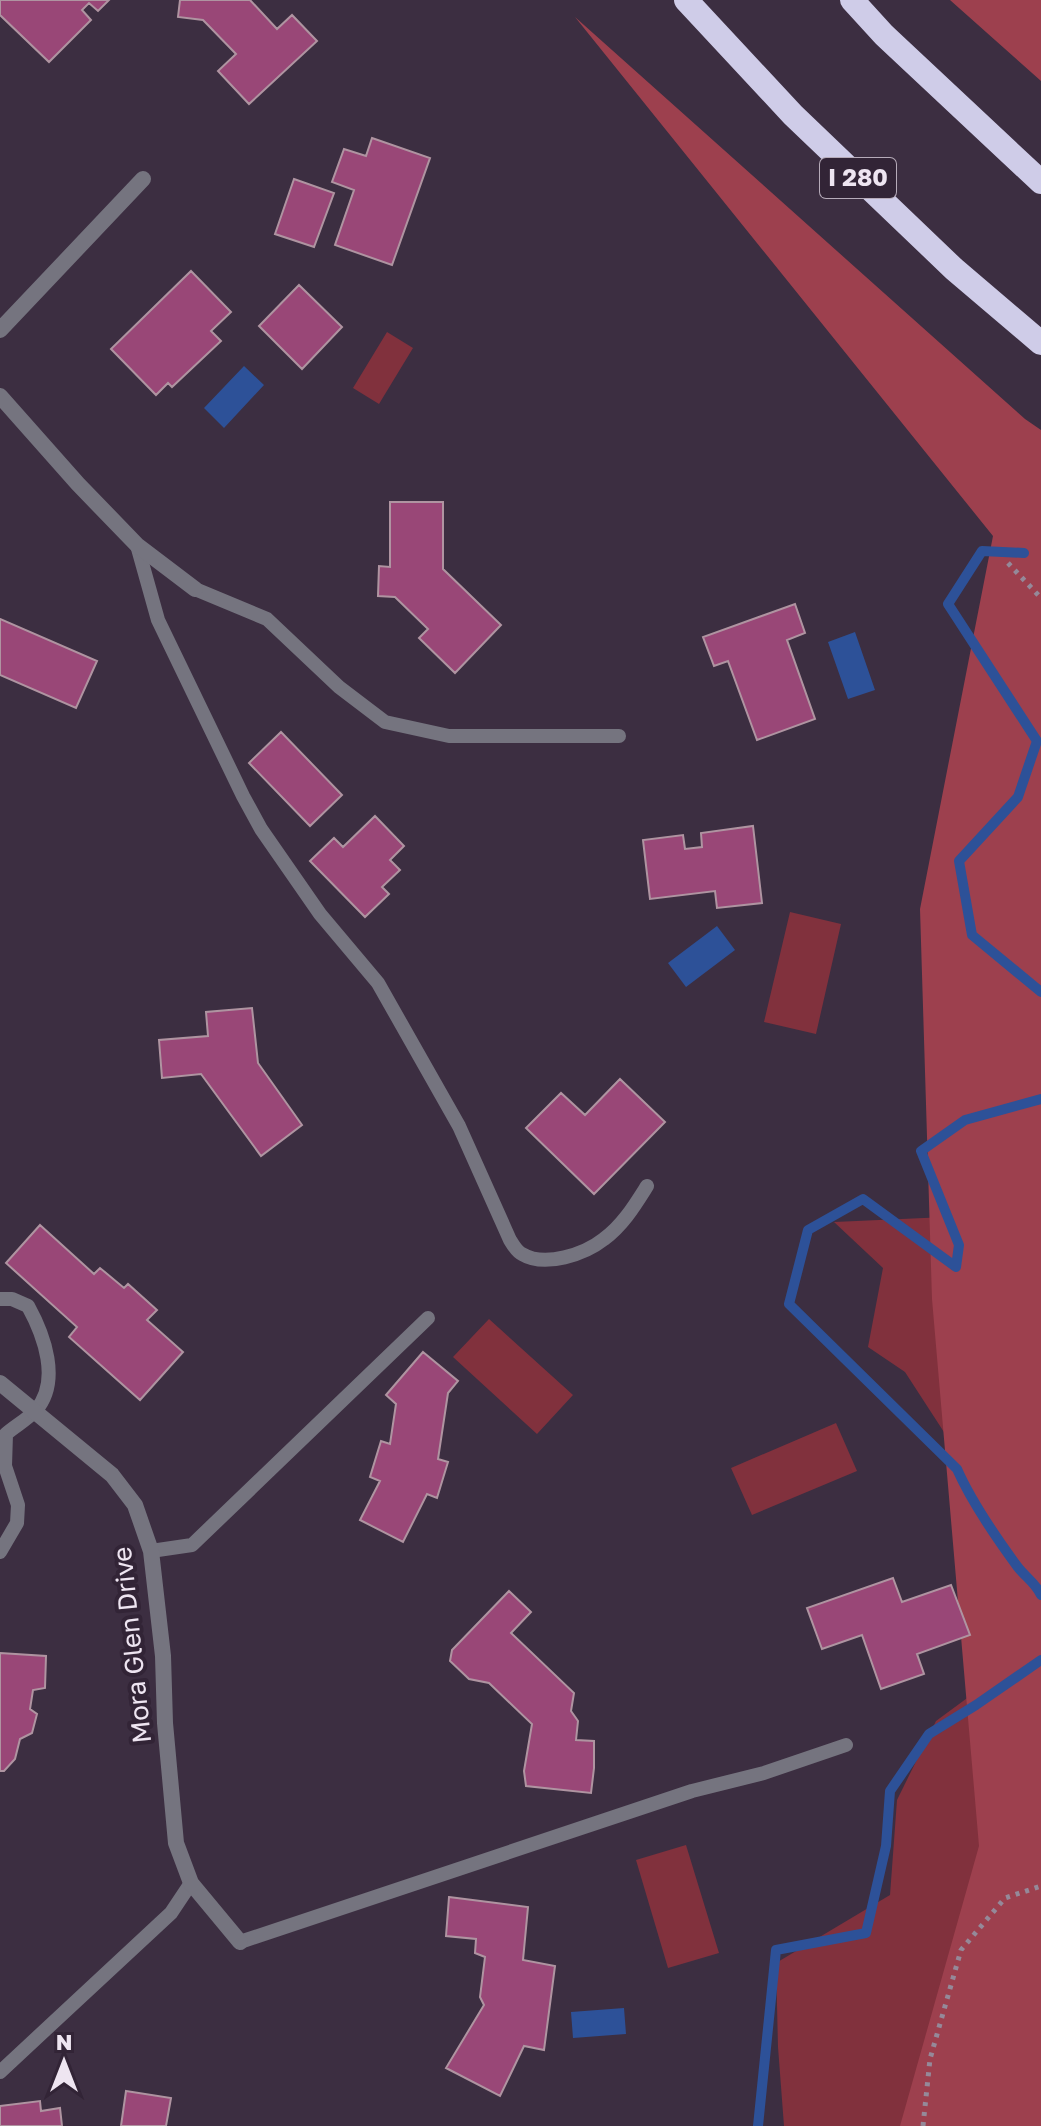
<svg xmlns="http://www.w3.org/2000/svg" width="1041" height="2126" font-family="'Golos Text',sans-serif">
	<style>
		.green { fill: #81313d }
		.forest { fill: #9d404e }
		.water { fill: #2d5198 }
		.lines { fill: none; stroke-linecap: round; stroke-linejoin: round }
		.stream { stroke: #2d5198; stroke-width: 10 }
		.building { fill: #994777; stroke: #af94a1; stroke-width: 2 }
		.path { stroke: #958999; stroke-width: 5; stroke-dasharray: 4 6; stroke-linecap: butt }
		.service { stroke: #75747f; stroke-width: 14 }
		.minor { stroke: #75747f; stroke-width: 16 }
		.motorway { stroke: #cfcce8; stroke-width: 24 }
		.labels { text-anchor: middle; stroke-width: 8; stroke-linejoin: round; paint-order: stroke }
		.shield { fill: #322436; stroke: #b6abb9; stroke-width: 2 }
		.shield-label { font-size: 24px; font-weight: bold; fill: #eee5f1 }
		.street-label { font-size: 26px; fill: #eee5f1; stroke: #322436 }
	</style>
	<rect width="100%" height="100%" fill="#3c2e41"/>
	<path class="green" d="M387,332L413,348L379,404L353,388Z
		M790,912L841,924L816,1034L764,1022Z
		M969,1216L1041,2126H784L778,2047L776,1963L890,1895L897,1800L936,1721L993,1679L953,1446L905,1372L868,1347L883,1268L834,1222Z
		M489,1319L573,1395L537,1434L453,1357Z
		M836,1423L857,1471L752,1515L731,1468Z
		M686,1845L719,1953L668,1968L636,1860Z"/>
	<path class="forest" d="M950,0H1041V81Z
		M575,17L1025,419L1041,430V2126H900L979,1846L932,1299L920,909L993,536Z"/>
	<path class="water" d="M244,366L264,385L224,428L204,408Z
		M855,632L875,690L848,699L828,642Z
		M717,926L735,950L686,987L668,963Z
		M624,2008L626,2034L573,2038L571,2012Z"/>
	<g class="lines">
		<path class="stream" d="M1024,553L982,551L948,604L1037,741L1018,797L959,861L972,935L1041,992
			M1041,1099L965,1120L921,1151L959,1245L956,1267L863,1199L808,1230L789,1304L957,1469C972,1503 995,1536 1017,1566C1025,1577 1035,1582 1041,1595
			M758,2126L776,1950L866,1933L886,1846L890,1791L929,1734L976,1705L1041,1660"/>
	</g>
	<path class="building" d="M0,0H109L98,11L89,3L82,10L91,20L49,62L0,15Z
		M180,0H250L277,29L292,15L317,41L249,104L218,71L236,54L203,20L178,17Z
		M372,138L430,158L392,265L335,245L354,190L332,182L344,149L366,156Z
		M294,179L334,193L314,247L275,234Z
		M191,271L231,312L211,331L221,341L172,387L168,383L156,395L111,349Z
		M299,285L342,327L302,369L259,326Z
		M390,502H443V569L501,625L455,673L419,638L428,629L395,597L378,596L379,566L390,567Z
		M795,604L805,633L787,640L815,719L757,740L728,661L714,666L703,637Z
		M0,619L97,661L76,708L0,675Z
		M281,732L342,795L310,826L249,763Z
		M375,816L404,846L390,860L400,870L382,887L389,894L365,917L310,861L334,838L343,847Z
		M753,826L762,903L717,908L715,891L650,899L643,840L683,835L685,849L702,847L701,833Z
		M252,1008L258,1063L302,1125L261,1156L201,1074L162,1078L159,1040L208,1036L206,1012Z
		M620,1079L665,1122L594,1194L526,1128L561,1093L585,1115Z
		M40,1225L94,1274L100,1268L124,1288L128,1284L157,1310L147,1320L183,1352L140,1400L69,1337L77,1327L6,1263Z
		M423,1352L458,1381L448,1393L438,1459L448,1462L437,1498L427,1494L403,1542L360,1520L380,1481L370,1477L381,1441L390,1444L396,1404L386,1395Z
		M893,1578L902,1602L951,1585L970,1635L917,1654L924,1674L881,1689L862,1635L822,1649L807,1608Z
		M509,1591L531,1612L511,1633L574,1693L571,1711L578,1721L576,1740L594,1741V1768L591,1793L526,1786L524,1771L532,1724L489,1683L469,1679L450,1661L452,1650Z
		M0,1653L46,1656L45,1688L33,1690L30,1709L37,1714L32,1733L20,1739L15,1759L4,1771H0Z
		M449,1897L528,1907L523,1960L555,1966L544,2050L524,2046L500,2096L446,2068L484,2005L480,1997L485,1957L475,1953L476,1939L446,1936Z
		M126,2091L171,2098L166,2126H121Z
		M40,2101L41,2111L60,2108L62,2126H0V2106Z"/>
	<g class="lines">
		<path class="path" d="M1008,563L1041,598
			M923,2126L930,2059L961,1950L1005,1898L1041,1886"/>
		<path class="service" d="M137,545L158,620L243,796L261,829L320,914L378,983L459,1126L510,1240C513,1245 517,1252 522,1254C545,1268 585,1254 604,1239C623,1225 635,1205 647,1186
			M195,589L267,619L339,687L385,722L449,736H619
			M0,1299H12L28,1306C44,1335 61,1381 36,1410C28,1419 15,1426 6,1434L5,1466L18,1505L17,1523L0,1552
			M151,1551L192,1545L428,1318
			M240,1942L692,1791L764,1773L846,1745
			M0,2072L171,1913L191,1883"/>
		<path class="minor" d="M0,330L143,179
			M0,396L78,484L137,545L195,589
			M0,1383L112,1475L135,1505L151,1551L163,1656L165,1723L176,1843L191,1883L240,1942"/>
		<path class="motorway" d="M686,0L793,115L954,269L1041,343
			M852,0L884,35L1041,182"/>
	</g>
	<g class="labels">
		<rect class="shield" x="820" y="158" width="76" height="40" rx="6"/>
		<g class="shield-label">
			<text x="858" y="186">I 280</text>
		</g>
		<g class="street-label">
			<text transform="translate(132 1645) rotate(-96)" y="9">Mora Glen Drive</text>
		</g>
	</g>
	<g transform="translate(64 2062)" stroke="#322436" stroke-width="6" paint-order="stroke">
	<path d="M0-6L14 30L0 20L-14 30Z" fill="#eee5f1"/>
	<text y="-12" font-size="22" font-weight="bold" text-anchor="middle" fill="#eee5f1">N</text>
	</g>
</svg>
